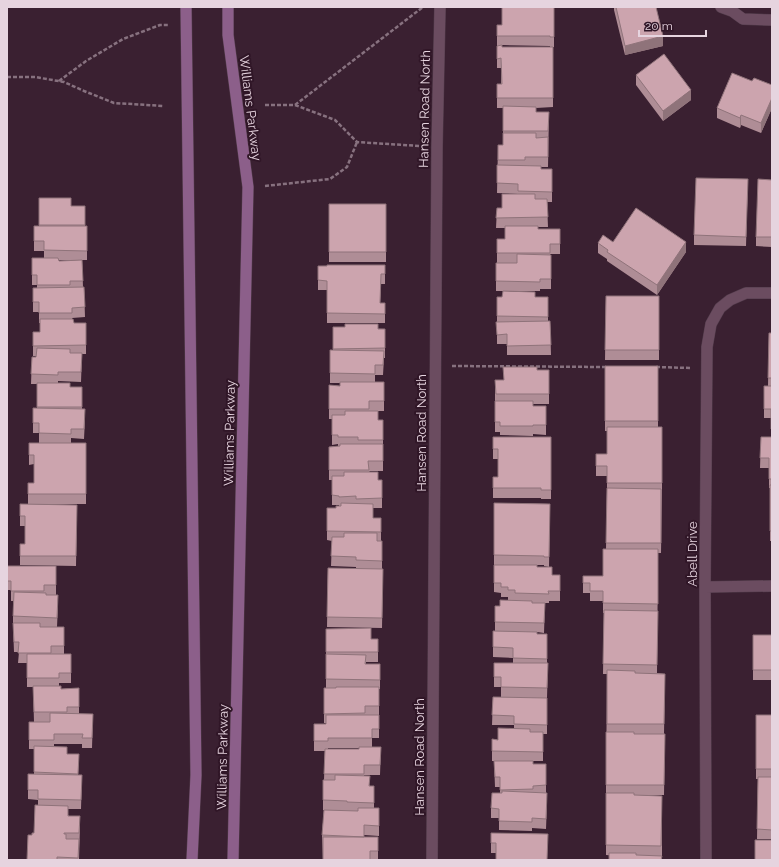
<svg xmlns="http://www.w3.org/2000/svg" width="779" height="867" font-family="Raleway,sans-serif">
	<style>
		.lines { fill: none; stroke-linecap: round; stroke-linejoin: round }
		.minor-casing { stroke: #533d4c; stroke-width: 12 }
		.secondary-casing { stroke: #533d4c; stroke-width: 12 }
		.path { stroke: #87717f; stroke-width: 2.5; stroke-dasharray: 4 2; stroke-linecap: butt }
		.minor { stroke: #6b4c60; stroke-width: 11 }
		.secondary { stroke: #8c5f8a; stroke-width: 11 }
		.wall { fill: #af8d96; fill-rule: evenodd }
		.shaded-wall { fill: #8f737a }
		.building { fill: #cca4ae; stroke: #8f737a }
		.labels { text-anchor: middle; stroke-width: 4; stroke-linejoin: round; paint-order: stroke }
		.street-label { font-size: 13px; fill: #e6d4df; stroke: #301627 }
	</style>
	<rect width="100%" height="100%" fill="#3a2031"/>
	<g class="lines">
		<g class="minor-casing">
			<path id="minor" d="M721,7L732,11L743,19L772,20
				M705,587L772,586
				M432,860L437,147L440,7
				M706,860L705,587L707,347L711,324L720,308L730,300L746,293H772"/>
		</g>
		<g class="secondary-casing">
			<path id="secondary" d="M186,7L196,775L192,860
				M228,7V35L248,187L233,860"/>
		</g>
		<path class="path" d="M7,77H35L64,82L84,91L114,103L164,106
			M59,81L86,61L123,39L160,25H169
			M265,105H295L335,120L357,142L421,146
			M295,105L423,7
			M265,186L330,179L347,167L357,142
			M452,366L607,367
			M656,367L691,368"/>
		<use href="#minor" class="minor"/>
		<use href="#secondary" class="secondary"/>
	</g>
	<path class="wall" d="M554,7V47H553V107L536,108V112H549L548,167H541V169H552V202H547L548,227H538V229H560V254H550V255H551V289H540V291H496V263H517H497V239H505V228H496L497,208H502L518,194L497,193L498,145H503V108H497V84H501V68H497V25H502ZM502,45L550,46V47H502Z
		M614,7H656L663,46L625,55L614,10Z
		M636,75L691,100L663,121L636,85Z
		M752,81L772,85V108L761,133L741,125L740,128L717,118V108Z
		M748,179L746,246L694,245V235Z
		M772,180V247L756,246V237Z
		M39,198L71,206H85V226H87V260H59V261L82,260L83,287H84L85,317L72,318V319L74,323L86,345V354H82L81,382L58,381V383L70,387H82V409L85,419L84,439L71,438V443H86V504H28V483H34V464L29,465V443H39V433H33V408H37V384H31L32,357H36V356H33V332H40V323H39V312H33V288H37V285H32V258H44V251H34V226H39Z
		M329,204H386V262H329Z
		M613,242L686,252L657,295L607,261V259L598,253V243Z
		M385,265V284H381L380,303H385V323H327V290H318V266Z
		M606,296H659V360H605Z
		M497,297H548V321H550L551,355H507V344H497Z
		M333,327L385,329V358H384L383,375H375V382H384V411H369L378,420H383V471H369L378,480H382V508H373V518H381V541H382V569H383L382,628L327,627L328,568L356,569V567L331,566L332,541L327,540V531L336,508L339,506V505H332V480H329V447L338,446V444L332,445V419H329V385L340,386V383H330V350H333Z
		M769,333H772V541H770V488H769V468H760L761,437H771V418H764V386H768Z
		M605,366H658V427H662V492L661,553H658L657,673L665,674L664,734H634H665L664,795H634L662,796V860L606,855V785L607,674H603L604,613H603V601H590V593H583V583L603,576L606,549L607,492V476H596V454H607V431H605Z
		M537,370H549V404H533V406H546V435L533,434V436L500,435V432H495V380H503Z
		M493,437H551V499H541V498H493V477H498V459H493Z
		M494,503L550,504L549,567L544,566V565H518L537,567L552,575H560V601H549V603H545L544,633L537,632V634H547V663H548L547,698L501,697V687H494V663H513V658L493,657V631H495V606H500L508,600V597H501V593L494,592Z
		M20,504L77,505L76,566L20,565V544H25V526H20Z
		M7,566H56V595L58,605L57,627H64V654H71V683H59V686L61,689L79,688V714H93L92,748H82V744H54V746L67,754H79L78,775H82L81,809H68V815L80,826L79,860H27L32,835L34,833L38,805V800L28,799V774H34V749H29V722H34L33,687H27V663H18L19,652H14L13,626V601H11V590H7Z
		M326,629L371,639H378V662H366V664H380V689H379V738H372V747H381L380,775H364V776L370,786H374V808L379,818V836L364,835V837H378V860H323L322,835L324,810H323V800L324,780L325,751H314V724H326V723H324V714L326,688ZM328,748H359V749H328Z
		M753,635H772V680H753Z
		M493,697L547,698V734H543V761H533V764H546V793L547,803L546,829L532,828V831L499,830V818H491V808L500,793V787H495L494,761H518H492V739L498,740L514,728V725H492Z
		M756,715H772V839H757L758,779H756Z
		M491,833L548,834L496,853H491Z"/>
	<path class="shaded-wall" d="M663,36V46L625,55V46Z
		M691,90V100L663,121V111Z
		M772,98V108L761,133V123Z
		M741,115V125L740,128V118Z
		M686,242V252L657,295V285Z"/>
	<path class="building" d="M502,7H554V37H550V36H497V25H502Z
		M616,7H656L663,36L625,46Z
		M502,45V47H553V98H497V84H502L501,58L497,59V46Z
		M664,54L691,90L663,111L636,75Z
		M732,73L752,81L754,78L772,85V98L761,123L741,115L740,118L717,108Z
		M503,106L536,107V112H549L548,131H503Z
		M503,133H536V138L548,137V157H525V160H498V145H503Z
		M497,165L541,166V169H552V192L518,191V184L497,183Z
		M696,178L748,179L746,237L694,235Z
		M758,179L772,180V237H756Z
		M502,194H535V199H547L548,217L496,218L497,208H502Z
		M39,198H71V206H85V225H39Z
		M329,204H386V252H329Z
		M636,208L686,242L657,285L607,252L608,250L598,243L603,235L613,242Z
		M34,226H87V251L44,250V241H34Z
		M505,226H538V229H560V244H550V253H497V239H505Z
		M517,254L551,255V279H540V282L496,281V263H517Z
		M32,258H58L59,261L82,260L83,281H70V285H37V275H32Z
		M327,265H385V274H381L380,303H385V314L327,313V281L318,280V266H327Z
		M84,287L85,307L72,308V313H39V302H33V288Z
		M503,291L535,292V297H548V317L497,316V297H502Z
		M606,296H659V350H605Z
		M40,319H73L74,323H86V345L33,346V332H40Z
		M550,321L551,345L507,346V334L497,335L496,322Z
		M345,324H378V329H385V348L333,349V327H345Z
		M769,333H772V378H768Z
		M37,348L70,349V353H82L81,372H58V375L31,374L32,357H36Z
		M330,350L384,351L383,365H375V374L330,373Z
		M605,366H658V421H605Z
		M503,367H537V370H549V394H496L495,380H504Z
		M340,382H384V401H369V409H329V385L340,386Z
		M37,383H70V387H82V407H37Z
		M764,386H772V429H771V409H764Z
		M495,401H533V406H546V425H533V426H500V422H495Z
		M33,408L85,409L84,429H71V434L39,433V423H33Z
		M345,411H378V420H383V440H358V437H338V435H332V415H345Z
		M607,427H662V483H607V466H596V454H607Z
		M493,437H551V490H541V488H493V477H498V449H493Z
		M761,437H772V479H769V458H760Z
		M29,443H86V494H28V483H34V455H29Z
		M340,444H383V461H368L369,470H329V447L340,446Z
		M344,472H378V480H382V498L356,499V496L339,497V496L332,495V476H344Z
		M770,485H772V531H770Z
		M607,488L661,489V543H606Z
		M341,503L373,504V518H381V532L327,531V508H336V506H341Z
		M494,503L550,504L549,557H544V556L494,555Z
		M20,504L77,505L76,556H20V544H25V516H20Z
		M344,533H377V541H382V561L356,560V557L331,556L332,537H344Z
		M603,549H658V604L603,603V591H590V583H583V576H603Z
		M494,565H537V567H552V575H560V591H548L549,594L515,593V590H508V587H501V583H494Z
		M7,566H56V585H44V591H11V581H7Z
		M328,568L383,569L382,618L327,617Z
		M14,592L46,593V595H58L57,618L13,616Z
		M500,600L532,601V603H545L544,623L495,622V606H500Z
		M604,610L658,611L657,665L603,664Z
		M13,623H40V627H64V646H51V653H18L19,642H14Z
		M371,628V639H378V652H326V629Z
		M493,631L537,632V634H547V659L513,658V648L493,647Z
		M753,635H772V670H753Z
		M27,654H71V673H59V678H27Z
		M326,654L366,655L365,664H380V680L326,679Z
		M494,663H548L547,688L501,687V677H494Z
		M607,670L635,671V673L665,674L664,724H607Z
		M33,686H61V689L79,688V707H67V712H34Z
		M336,687H379V706H365V713L324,714V688H336Z
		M493,697L547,698V725L514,724V716L492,715Z
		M50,713L93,714L92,738H82L83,734H54V740H29V722H50Z
		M326,715H379V729H372V738H328V741H314V724H326Z
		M756,715H772V769H756Z
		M498,728L530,729V732H543V752L492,751V739L498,740Z
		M606,732H634V734H665L664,785H606Z
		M34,746L67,747V754H79L78,774L34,772Z
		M359,747H381L380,765H364V774H324L325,749H359Z
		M494,761H533V764H546V785L533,786V789L500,790V777H495Z
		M28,774L82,775L81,800L38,799V790H28Z
		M335,775L370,776L369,786H374V803L347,802V801L323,800V780H335Z
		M758,777H772V830L757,829Z
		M502,791L547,793L546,819L532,818V822L499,821V809L491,808L492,793H502Z
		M606,793H634V795L662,796L661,846L606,845Z
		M35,805L68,806V816H80L79,833H64V834H66V839H79L78,858L57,857V860H27L28,835H32V833H34Z
		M358,808H379V826L364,825V837L322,835L324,810L358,811Z
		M491,833L548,834L547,860H496V843H491Z
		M323,837H378V851H370V860H323Z
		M755,840H772V860H755Z
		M609,853H636V855L662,856L661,860H609Z"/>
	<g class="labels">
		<g class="street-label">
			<text transform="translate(251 108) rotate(83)" y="5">Williams Parkway</text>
			<text transform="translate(424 109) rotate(-89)" y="5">Hansen Road North</text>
			<text transform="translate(229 433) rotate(-89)" y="5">Williams Parkway</text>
			<text transform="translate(421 433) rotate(-90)" y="5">Hansen Road North</text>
			<text transform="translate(692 554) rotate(-90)" y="5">Abell Drive</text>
			<text transform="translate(222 757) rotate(-89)" y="5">Williams Parkway</text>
			<text transform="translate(419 757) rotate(-90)" y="5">Hansen Road North</text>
		</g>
	</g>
	<rect width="779" height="867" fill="none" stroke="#e6d4df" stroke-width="16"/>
	<path d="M639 30v6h67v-6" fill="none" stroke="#e6d4df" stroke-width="2"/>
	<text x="645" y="30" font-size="12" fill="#e6d4df" stroke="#301627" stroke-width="3" paint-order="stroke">20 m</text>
</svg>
